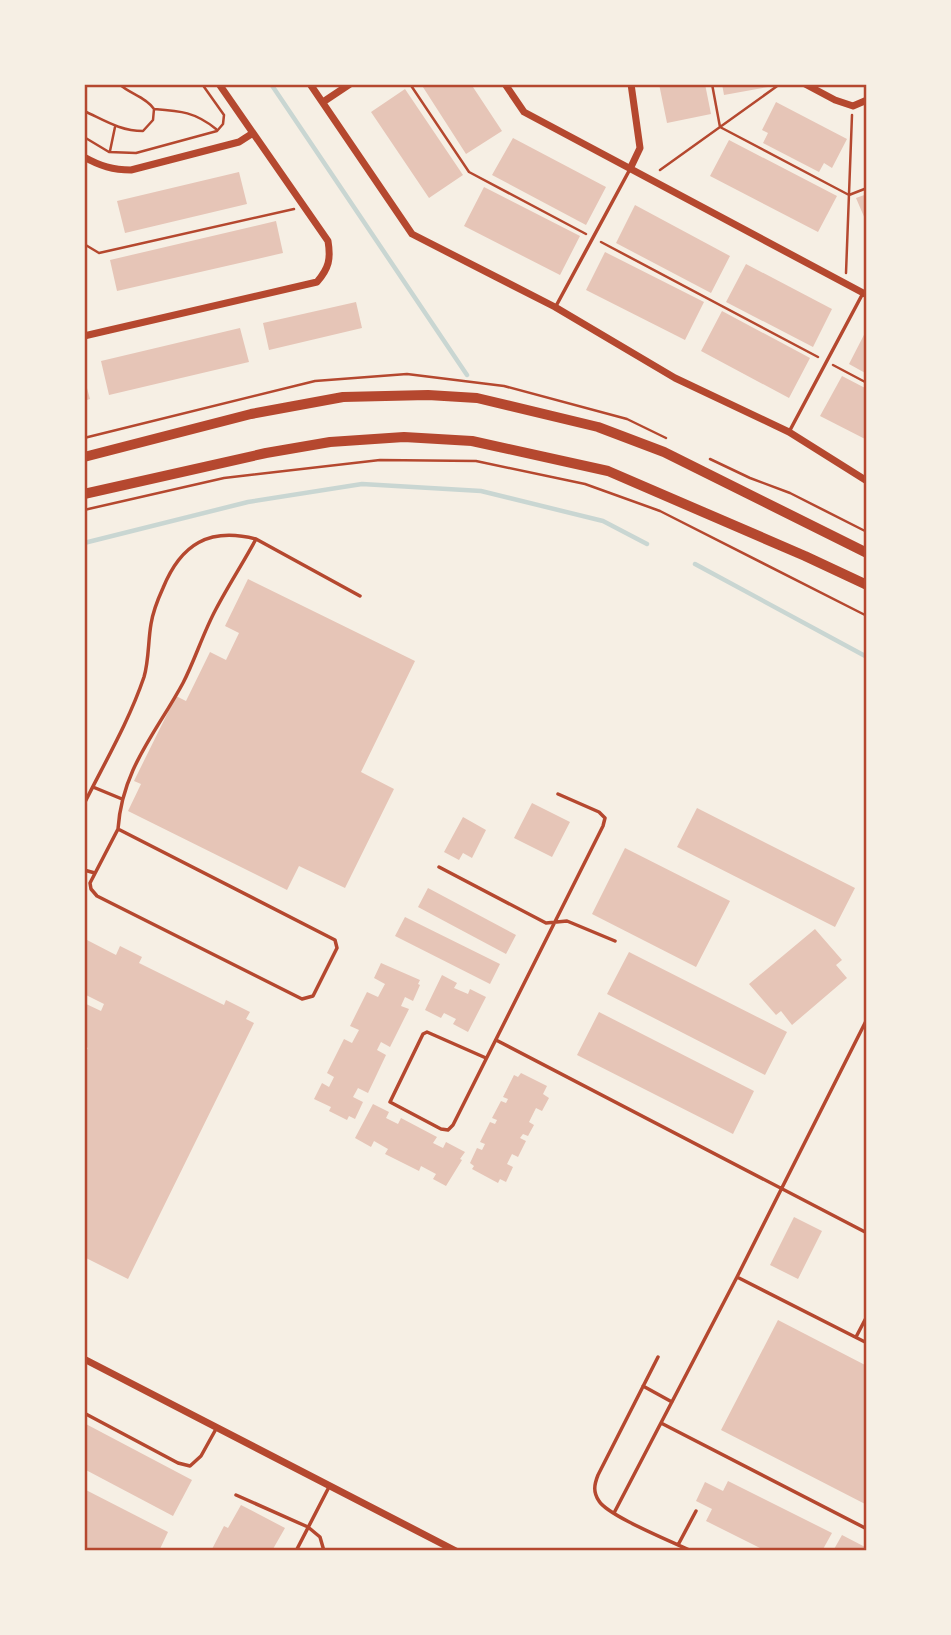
<svg xmlns="http://www.w3.org/2000/svg" width="951" height="1635" font-family="'Golos Text',sans-serif">
	<style>
		.lines { fill: none; stroke-linecap: round; stroke-linejoin: round }
		.stream { stroke: #c9d6d2; stroke-width: 4.5 }
		.building { fill: #e6c5b7 }
		.path { stroke: #b5482f; stroke-width: 2.5 }
		.service { stroke: #b5482f; stroke-width: 3.5 }
		.minor { stroke: #b5482f; stroke-width: 7 }
		.primary { stroke: #b5482f; stroke-width: 10 }
		.neatline { fill: none; stroke: #b5482f; stroke-width: 2.5 }
	</style>
	<rect width="100%" height="100%" fill="#f6efe4"/>
	<g class="lines">
		<path class="stream" d="M271,84L467,375
			M84,543L248,502L362,484L481,491L603,521L647,544
			M695,564L867,657"/>
	</g>
	<path class="building" d="M421,84H471L502,131L466,154Z
		M659,84H705L711,114L667,123Z
		M722,84H768V87L724,95Z
		M405,89L463,175L429,198L371,112Z
		M776,102L847,139L832,168L824,163L819,172L763,143L768,133L762,130Z
		M513,138L606,187L586,225L492,175Z
		M729,140L837,196L818,232L710,176Z
		M239,172L247,204L125,233L117,201Z
		M484,187L580,236L560,275L464,226Z
		M867,194V218L865,219L856,198Z
		M635,205L730,256L711,293L616,243Z
		M276,221L283,253L117,291L110,260Z
		M605,252L704,302L685,340L586,290Z
		M746,264L832,309L813,347L726,302Z
		M356,302L362,328L269,350L263,323Z
		M722,311L810,358L789,398L701,351Z
		M240,328L249,362L109,395L101,361Z
		M867,329V374L849,364Z
		M842,376L867,389V440L820,416Z
		M84,377L90,399L84,401Z
		M248,579L415,661L361,772L394,789L345,888L299,866L287,890L128,811L141,784L134,781L176,696L186,701L210,652L226,660L239,633L225,626Z
		M532,803L570,822L552,857L514,838Z
		M697,808L855,888L835,927L677,847Z
		M463,817L486,830L472,858L463,853L459,860L444,852Z
		M625,848L730,901L696,967L592,914Z
		M428,888L516,935L506,954L418,907Z
		M405,917L500,964L490,984L395,936Z
		M815,929L842,960L836,965L847,978L792,1025L781,1011L776,1015L749,984Z
		M87,940L116,955L120,946L142,957L139,963L224,1005L226,1000L250,1012L246,1019L254,1023L128,1279L84,1257V1055L88,1048L84,1046V1003L101,1011L104,1004L84,994V945Z
		M629,952L787,1032L765,1075L607,994Z
		M381,963L420,980L418,984L420,985L413,1001L405,997L401,1006L409,1009L390,1047L381,1042L377,1050L386,1055L368,1093L358,1088L353,1097L363,1102L355,1119L349,1116L347,1120L329,1111L331,1107L314,1099L322,1083L329,1087L334,1077L327,1073L344,1039L352,1043L359,1030L350,1026L367,992L378,997L385,984L374,978Z
		M442,975L457,983L454,988L468,994L470,989L486,997L468,1032L453,1024L456,1019L444,1013L441,1018L425,1010Z
		M599,1012L754,1091L733,1134L577,1055Z
		M521,1073L547,1086L543,1094L549,1098L542,1111L536,1108L529,1122L534,1125L528,1136L523,1134L520,1138L526,1141L518,1157L512,1154L507,1164L513,1167L506,1182L500,1179L498,1183L472,1169L474,1166L470,1163L477,1148L482,1150L485,1144L480,1142L490,1122L495,1124L497,1120L492,1118L501,1101L506,1103L508,1099L503,1097L514,1075L518,1077Z
		M373,1104L389,1112L386,1118L398,1124L401,1118L437,1137L433,1143L443,1148L446,1142L465,1152L460,1159L462,1160L446,1186L433,1179L436,1174L421,1166L419,1171L385,1154L388,1149L374,1141L371,1147L355,1138Z
		M794,1217L822,1231L798,1279L770,1265Z
		M778,1320L867,1366V1505L721,1430Z
		M84,1423L192,1480L173,1516L84,1469Z
		M728,1481L832,1533L822,1551H766L706,1521L712,1509L696,1501L705,1482L723,1491Z
		M84,1489L168,1532L159,1551H84Z
		M241,1505L285,1528L273,1549L278,1551H211L224,1526L228,1528Z
		M842,1535L867,1548V1551H833Z"/>
	<g class="lines">
		<path class="path" d="M410,84L469,172L586,234
			M712,84L720,127L849,195L867,188
			M154,109C181,111 195,112 216,129
			M84,111C104,120 120,131 143,131L153,120L154,109C146,97 130,94 119,84
			M84,137L109,152L136,153L217,131L223,124L224,115L202,84
			M110,151L115,127
			M660,170L780,84
			M601,242L818,357
			M84,244L99,253L294,209
			M846,273L852,115
			M833,365L867,383
			M84,438L315,381L407,374L504,386L627,419L666,438
			M710,459L750,478L790,493L867,532
			M84,510L224,478L380,460L476,461L585,484L660,511L867,616"/>
		<path class="service" d="M556,306L629,171
			M789,432L862,295
			M93,787L122,799
			M84,804C105,762 129,721 144,677C149,660 148,641 151,624C153,611 158,599 163,588C181,544 209,527 256,539L360,596
			M118,829L335,940L337,948L313,996L302,999L97,896L91,889L90,883Z
			M118,829C122,769 156,733 183,683C195,660 203,633 216,609C228,586 243,563 256,539
			M439,867L546,923L567,921L615,941
			M84,870L95,873
			M496,1040L867,1233
			M486,1058L427,1032L423,1034L390,1102L441,1129L448,1130L453,1125L603,826L605,818L599,812L558,794
			M737,1277L867,1343
			M856,1337L867,1316
			M658,1357L598,1475C594,1485 593,1492 599,1501C608,1516 673,1542 691,1551
			M643,1386L672,1402
			M84,1413L178,1463L190,1466L201,1456L216,1429
			M661,1423L867,1529
			M236,1495L308,1527L320,1537L324,1551
			M614,1513L737,1277L867,1019
			M678,1545L696,1511
			M296,1551L329,1487"/>
		<path class="minor" d="M310,84L412,234L555,307L675,378L789,432L867,481
			M505,84L524,112L867,295
			M805,84L835,100L853,106L867,100
			M323,102L350,84
			M84,157C100,166 113,170 131,170L239,142L253,133
			M630,169L640,148L631,84
			M84,336L317,282C329,268 331,259 328,241L219,84
			M84,1359L456,1551"/>
		<path class="primary" d="M84,457L251,414L343,397L428,395L477,398L598,427L664,452L867,553
			M84,494L266,453L330,442L404,437L472,441L608,471L805,556L867,585"/>
	</g>
	<rect width="951" height="1635" fill="none" stroke="#f6efe4" stroke-width="172"/>
	<rect x="86" y="86" width="779" height="1463" class="neatline"/>
</svg>
